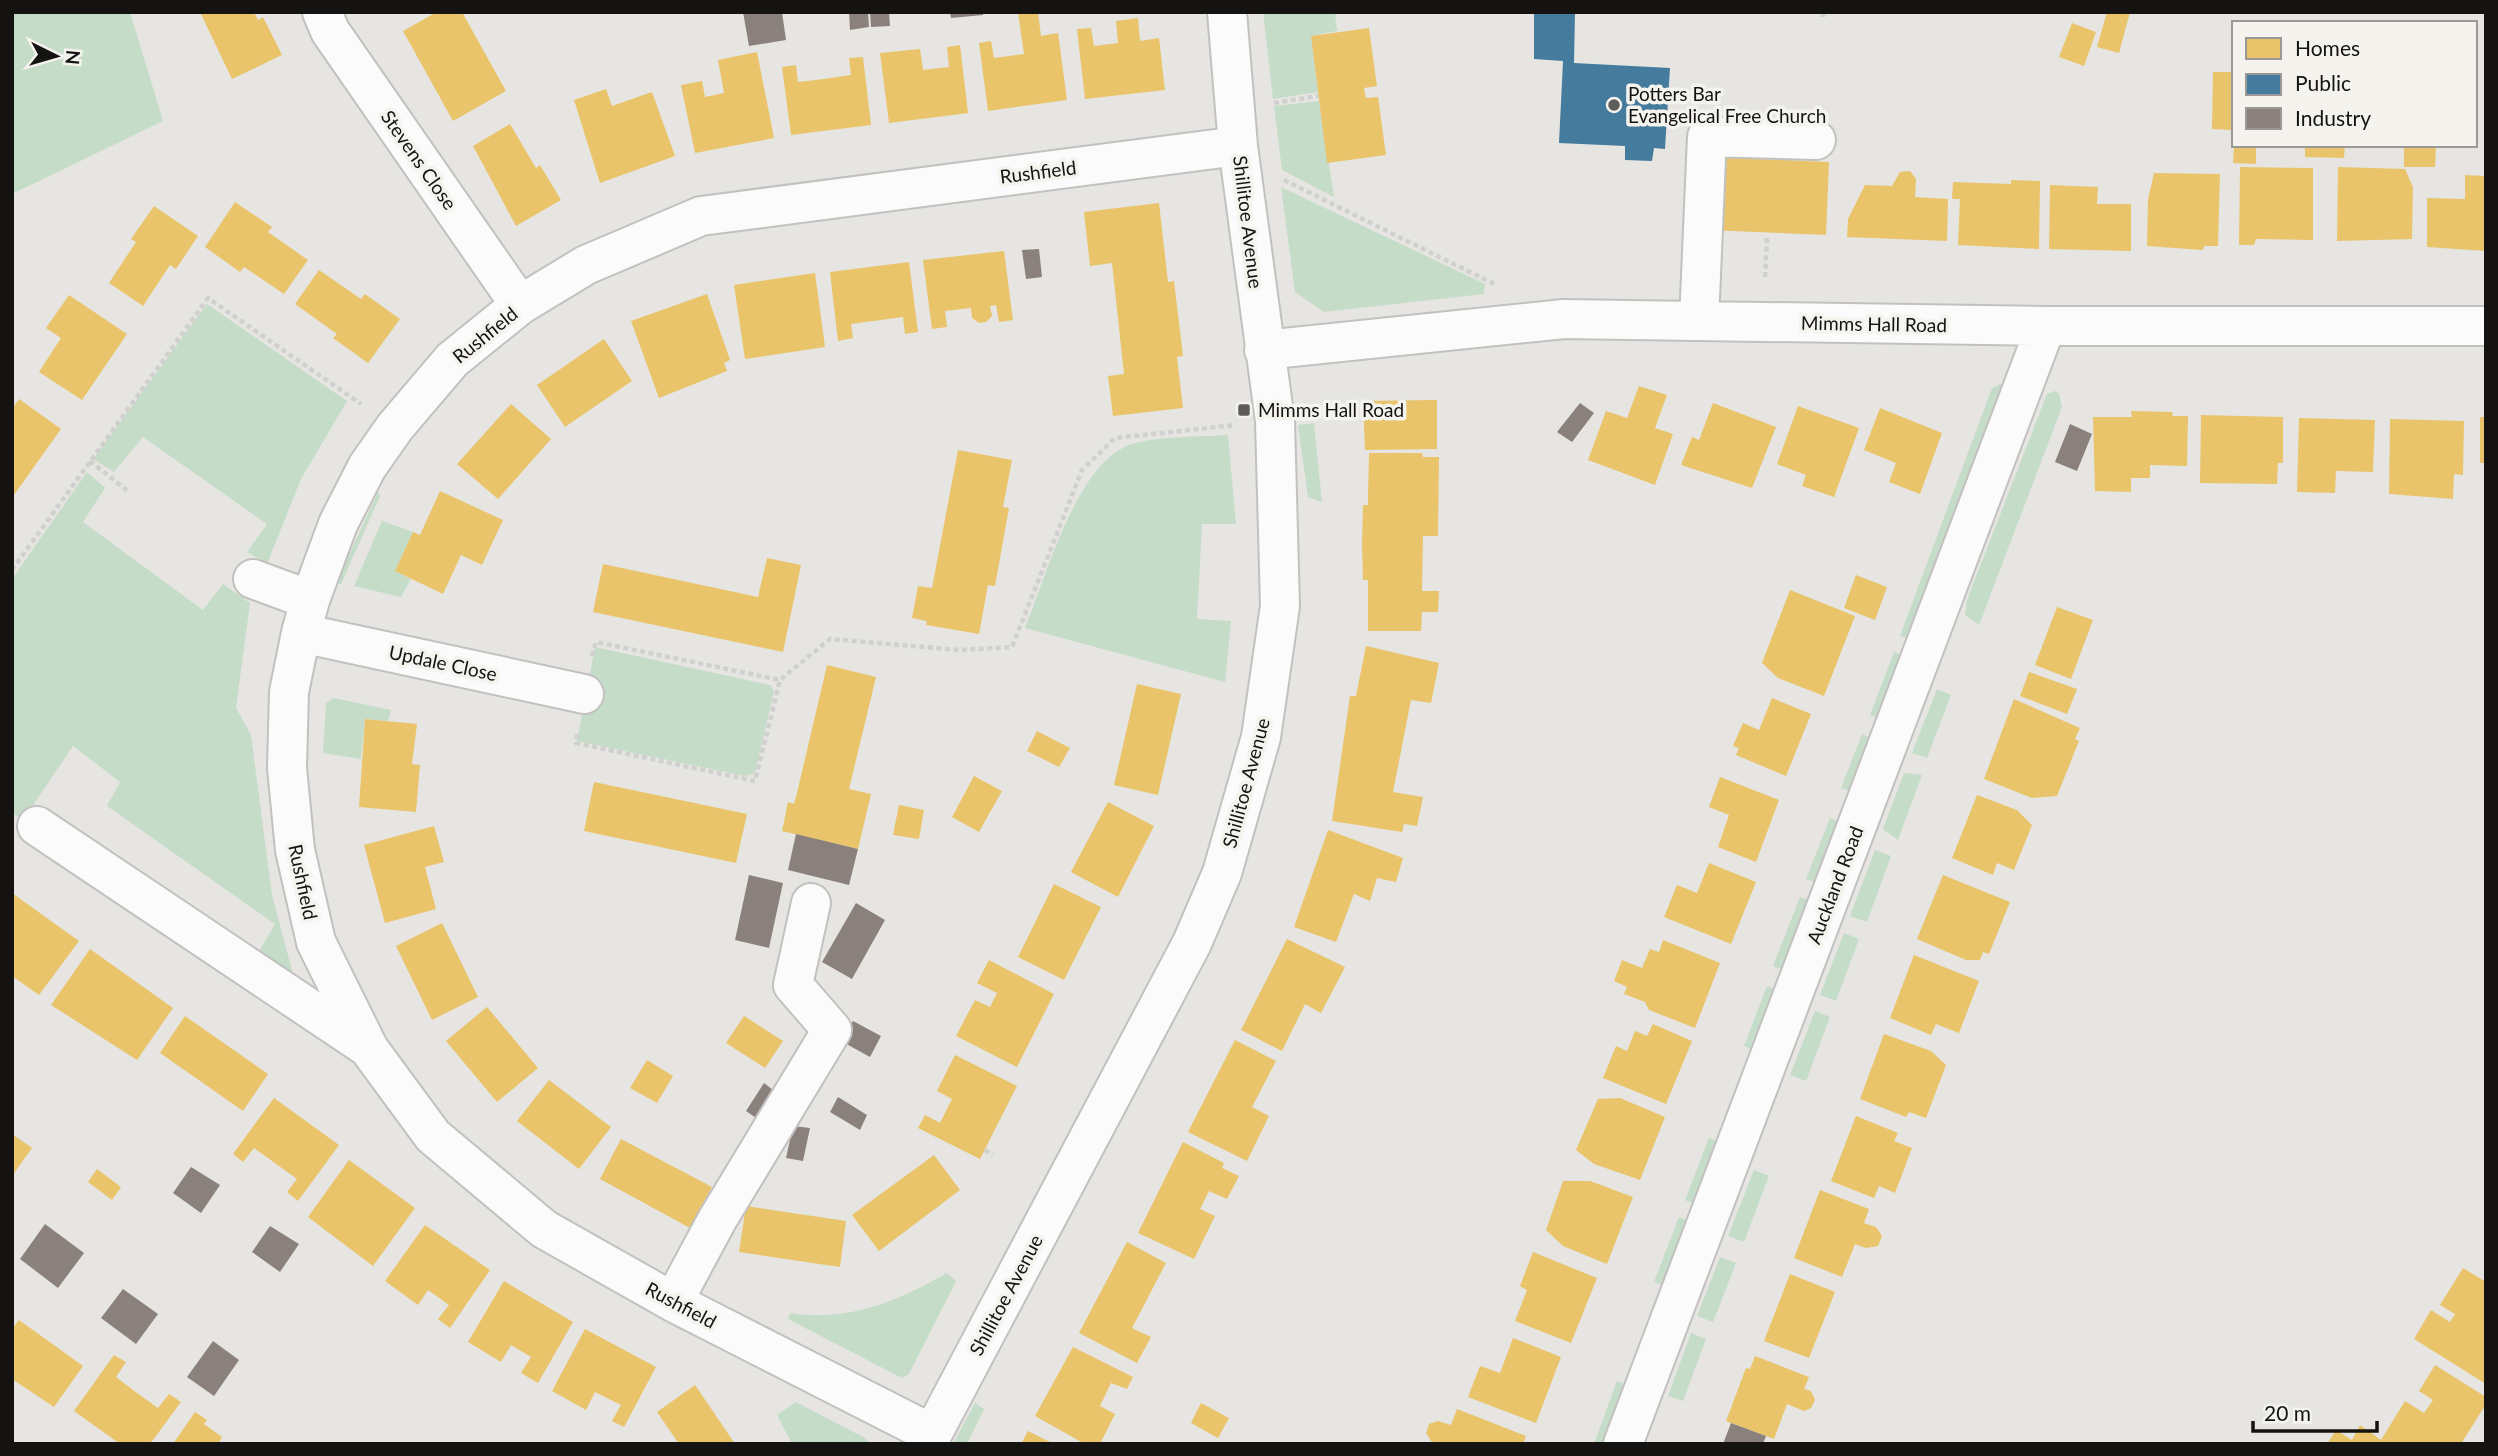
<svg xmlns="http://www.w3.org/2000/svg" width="2498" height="1456" font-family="Lato,sans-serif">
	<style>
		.green { fill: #c5dcc9 }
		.homes { fill: #e9c46a }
		.public { fill: #457b9d }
		.industry { fill: #8a817c }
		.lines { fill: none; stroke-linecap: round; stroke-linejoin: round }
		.minor-casing { stroke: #c2c1bf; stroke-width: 42 }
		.path { stroke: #d0d0cf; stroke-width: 4.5; stroke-dasharray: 5 3.5; stroke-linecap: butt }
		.minor { stroke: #fbfbfb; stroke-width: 38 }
		.poi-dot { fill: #5e5c5a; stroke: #f4f3ee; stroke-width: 2.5 }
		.labels { text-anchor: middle; stroke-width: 7; stroke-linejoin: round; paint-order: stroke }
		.poi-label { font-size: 19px; fill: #141311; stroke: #f4f3ee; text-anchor: start }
		.street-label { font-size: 19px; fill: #141311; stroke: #f4f3ee }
	</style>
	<rect width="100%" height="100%" fill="#e6e5e2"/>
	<path class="green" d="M12,12H130L163,121L12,194Z
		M1263,12H1335L1337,31L1311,36L1318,92L1273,99Z
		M1319,101L1334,197L1282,170L1274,106Z
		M1281,187L1485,284L1484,294L1324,312L1295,292Z
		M207,304L347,401L301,479L267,564L247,552L267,524L143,437L114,472L93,459Z
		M2013,378L1917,641L1900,636L1992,388Z
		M2055,391L2059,394L2062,407L1979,625L1965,615L1967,600L2047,394Z
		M1314,423L1322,502L1308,497L1298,425Z
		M1228,435L1236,524H1202L1197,619L1231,621L1225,682L1025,628C1046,577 1077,461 1132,444C1158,436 1199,437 1228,435Z
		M87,472L105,488L83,522L203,610L223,584L250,603L236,708L251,735L272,895L294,978L257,955L275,924L107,806L120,782L73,746L23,820L12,813V579Z
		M378,492L380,496L341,584L336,583Z
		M382,521L413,532L395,571L411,579L401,597L354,586Z
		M595,647L770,685L774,691L755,773L745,776L577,741Z
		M1894,652L1910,658L1886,721L1870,715Z
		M1937,689L1951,695L1927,758L1912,753Z
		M334,698L391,710L388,721L365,719L361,759L323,753L326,703Z
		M1862,734L1879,741L1858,794L1841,788Z
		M1904,773L1922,775L1898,840L1883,829Z
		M1830,818L1846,825L1822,885L1806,879Z
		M1875,850L1891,856L1867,922L1850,916Z
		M1800,897L1816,903L1789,972L1773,966Z
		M1844,933L1859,939L1836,1001L1820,995Z
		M1767,986L1783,992L1760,1052L1744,1046Z
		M1815,1011L1830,1017L1806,1081L1790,1075Z
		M1709,1138L1724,1144L1700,1207L1685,1200Z
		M1754,1170L1769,1176L1744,1242L1728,1236Z
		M1679,1217L1694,1223L1669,1287L1654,1282Z
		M1720,1257L1736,1263L1713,1322L1697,1316Z
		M947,1273L956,1281L909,1374L902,1378L788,1319L790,1313C848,1322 897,1302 947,1273Z
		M1691,1333L1706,1339L1683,1401L1668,1396Z
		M1617,1381L1632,1387L1611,1444H1594Z
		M796,1402L865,1438L870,1444H792L777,1415Z
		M975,1403L984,1409L967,1444H953Z"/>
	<path class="homes" d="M200,12H254L258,20L263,17L282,55L232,79Z
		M437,12H462L506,91L453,121L403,31Z
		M1038,12L1041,36L1058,33L1067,100L988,111L979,43L991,41L994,58L1024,54L1018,13Z
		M2107,12H2130L2119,53L2097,47Z
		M1138,18L1140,41L1159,38L1165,90L1085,99L1077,29L1091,28L1094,46L1118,43L1116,21Z
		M2072,23L2096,32L2084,66L2059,57Z
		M1369,28L1377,86L1364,88L1366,98L1378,97L1386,155L1327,163L1311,36Z
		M960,45L968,113L889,123L880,53L920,49L923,70L949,67L947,47Z
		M757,52L774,138L695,153L681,85L702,81L705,97L724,93L718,60Z
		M863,57L871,125L791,135L782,67L796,65L798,82L824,79L851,75L849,58Z
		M2213,72H2231V130L2212,129Z
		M606,89L612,106L652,92L675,156L600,183L574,100Z
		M510,124L536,168L540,165L561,200L516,226L473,146Z
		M2234,145H2256V164L2233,163Z
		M2305,145H2345L2344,158L2305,157Z
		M2404,145H2436L2435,167H2404Z
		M1711,157L1829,162L1826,235L1708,230Z
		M2240,167L2313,168V240L2256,239L2254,245H2239Z
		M2338,167L2405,169L2413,187L2412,239L2337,241Z
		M1910,171L1916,179L1915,197L1948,199L1947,241L1847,237L1848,219L1865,185L1892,186L1900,172Z
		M2154,173L2220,174L2218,246H2204L2203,250L2147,246L2148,199Z
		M2465,175L2486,176V251L2427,247V198L2465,199Z
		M2011,180L2040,181L2039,249L1958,245L1960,199H1952L1953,182L2011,184Z
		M2050,185L2098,187L2097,204H2131V251L2049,249Z
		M235,202L272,227L268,232L308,260L284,294L244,267L240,272L205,247Z
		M1159,203L1168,282L1174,281L1183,356L1177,357L1183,408L1113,416L1108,376L1124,374L1112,263L1090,266L1084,212Z
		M154,206L198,236L176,269L170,265L143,306L109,283L136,242L131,239Z
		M1004,251L1013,320L999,322L996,305L990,306L992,316L986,322L979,323L972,318L971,308L945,311L947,327L932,329L923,260Z
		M909,262L918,332L905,334L903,317L851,324L853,338L838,341L830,272Z
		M319,270L361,299L365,294L400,319L368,363L333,338L337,334L295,304Z
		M815,273L825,347L745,359L734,285Z
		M707,294L730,360L724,363L727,371L659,398L631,321Z
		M69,295L127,334L82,400L39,372L61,338L46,328Z
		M604,339L632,381L565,427L537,385Z
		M1639,386L1667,395L1655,428L1673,434L1655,485L1588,460L1606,411L1627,418Z
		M19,399L61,429L14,495L12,409Z
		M1437,400V449L1365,450L1363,401Z
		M1713,403L1776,427L1752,488L1681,465L1692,437L1699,440Z
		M511,404L551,439L498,499L457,464Z
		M1798,406L1859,428L1834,497L1802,486L1806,475L1777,464Z
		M1880,408L1942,433L1920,494L1889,482L1896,463L1864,450Z
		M2131,411L2173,412L2172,416H2188L2187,466L2150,465V478H2131V492L2095,491L2093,417H2132Z
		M2201,415L2283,417V463H2278L2277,484L2200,483Z
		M2480,417H2486V463H2480Z
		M2299,418L2375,420L2373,472L2336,471L2335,493L2297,492Z
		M2390,419L2464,421L2463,475L2454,474L2453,499L2389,494Z
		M958,450L1012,460L1003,507L1009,508L995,586L988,585L979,634L926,625L927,621L912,618L918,586L932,588Z
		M1369,453H1422L1423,457H1439L1438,536H1423L1422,591H1439L1438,612H1422L1421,631H1368V580H1363L1362,544L1363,505H1368V495Z
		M440,491L503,520L482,565L461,555L443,594L395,571L413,532L420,535Z
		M767,558L801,565L783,652L593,612L603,564L758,597Z
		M1856,575L1887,587L1875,620L1844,608Z
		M1790,590L1855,616L1824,696L1778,678L1762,663Z
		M2057,607L2093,620L2071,679L2035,665Z
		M1366,646L1439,663L1431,703L1411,700L1393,792L1423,797L1417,826L1404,824L1402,832L1332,821L1350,696H1356Z
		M827,665L876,677L849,789L871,794L858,849L782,831L788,802L794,804L797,793Z
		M2029,672L2077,689L2067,714L2020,696Z
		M1137,684L1181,694L1158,795L1114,785Z
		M1772,698L1811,714L1786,776L1736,755L1739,748L1733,746L1743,723L1759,730Z
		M2014,699L2080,728L2075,739L2079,741L2057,796L2032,798L1984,779Z
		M365,719L417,724L412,764L420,765L416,812L359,807Z
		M1037,731L1070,748L1059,767L1027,751Z
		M974,776L1002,791L979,832L952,817Z
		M1720,777L1779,800L1756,862L1718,847L1729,815L1709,807Z
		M594,782L747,814L736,863L584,831Z
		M1977,795L2017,810L2032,825L2014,870L1997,863L1993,875L1952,858Z
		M1108,802L1154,826L1118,897L1071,872Z
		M899,805L924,810L919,839L893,835Z
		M434,826L444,862L425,867L436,909L385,923L364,845Z
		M1328,830L1403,858L1396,882L1377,878L1370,901L1354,894L1336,942L1294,927Z
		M1709,863L1756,882L1731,944L1664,917L1677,885L1697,893Z
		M1943,875L2010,902L1989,954L1983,952L1980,960H1966L1917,939Z
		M1054,884L1101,907L1064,980L1018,957Z
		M12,893L79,941L39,995L12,976Z
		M442,923L478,997L432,1020L396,946Z
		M1287,939L1345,967L1321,1013L1305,1004L1282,1051L1241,1030Z
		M1663,940L1720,963L1695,1028L1649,1010L1645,1002L1624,994L1627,987L1614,981L1622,960L1642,968L1650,949L1659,952Z
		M90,949L173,1008L137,1060L51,1005Z
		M1914,955L1979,981L1959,1033L1936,1024L1931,1035L1890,1018Z
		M989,960L1054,994L1017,1067L956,1036L975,1000L990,1007L997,993L977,983Z
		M487,1007L538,1068L497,1102L446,1041Z
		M185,1016L268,1074L243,1111L160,1053Z
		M744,1016L783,1041L765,1068L726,1043Z
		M1653,1024L1692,1041L1666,1104L1603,1078L1616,1046L1627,1051L1635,1031L1647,1036Z
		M1884,1034L1931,1051L1946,1065L1926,1118L1909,1112L1906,1117L1860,1099Z
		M1235,1040L1276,1061L1252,1107L1269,1116L1247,1161L1188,1132Z
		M955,1055L1017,1086L980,1159L918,1128L925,1115L940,1123L952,1099L937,1091Z
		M647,1060L673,1076L657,1103L630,1088Z
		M549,1080L611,1127L579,1169L517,1121Z
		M274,1098L339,1145L298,1201L287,1192L297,1179L254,1148L243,1162L233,1154Z
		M1620,1098L1665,1117L1640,1180L1594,1164L1576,1150L1598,1099Z
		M1856,1116L1898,1133L1894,1141L1912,1148L1895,1193L1879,1186L1874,1198L1831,1181Z
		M12,1134L32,1148L12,1176Z
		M621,1139L712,1187L690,1228L600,1179Z
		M1183,1142L1224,1163L1222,1168L1239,1176L1227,1199L1209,1191L1200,1209L1215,1216L1194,1259L1138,1233Z
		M934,1155L960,1190L879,1251L852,1215Z
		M349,1160L415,1208L373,1266L308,1217Z
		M97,1169L121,1187L112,1200L88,1182Z
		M1563,1181H1590L1633,1197L1607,1264L1563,1246L1546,1230Z
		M1820,1190L1869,1209L1864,1223L1876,1227L1882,1236L1878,1246L1866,1248L1855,1244L1842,1277L1794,1258Z
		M746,1206L846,1221L840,1267L739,1252Z
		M425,1225L490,1270L450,1328L438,1319L449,1305L428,1290L418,1305L385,1281Z
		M1127,1242L1166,1263L1132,1328L1151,1337L1137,1363L1079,1333Z
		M1533,1252L1597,1278L1571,1343L1515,1321L1527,1290L1520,1286Z
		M2463,1268L2486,1282V1384L2414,1339L2431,1310L2450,1322L2455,1314L2440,1305Z
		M1790,1274L1835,1292L1809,1358L1764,1341Z
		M504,1281L573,1322L538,1383L521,1373L531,1357L511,1345L501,1362L468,1342Z
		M19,1320L83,1366L54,1407L12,1379V1329Z
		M585,1329L656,1367L624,1427L612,1421L621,1405L595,1392L586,1410L552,1391Z
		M1513,1338L1561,1357L1536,1423L1468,1397L1480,1366L1500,1373Z
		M1073,1347L1133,1377L1127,1389L1111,1383L1100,1406L1115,1414L1100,1444H1085L1035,1416Z
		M114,1355L126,1362L116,1377L137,1393L158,1408L169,1394L181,1402L150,1444H120L74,1411Z
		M1755,1356L1809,1377L1804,1389L1811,1391L1815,1400L1811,1408L1804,1411L1787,1404L1774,1439L1726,1421L1746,1368L1750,1369Z
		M2435,1365L2486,1397V1404L2461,1444H2327L2336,1430L2352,1440L2360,1425L2381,1440L2405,1401L2424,1413L2433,1400L2419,1391Z
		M695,1385L725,1429L735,1444H679L657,1412Z
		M1201,1403L1229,1418L1218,1438L1191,1423Z
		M1457,1409L1526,1436L1523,1444H1439L1431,1441L1426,1433L1429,1424L1438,1421L1451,1425Z
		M195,1412L207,1420L204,1424L222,1437L218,1444H173Z
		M1028,1431L1054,1444H1021Z"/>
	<path class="public" d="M1534,12H1575L1574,63L1670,68L1665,149L1654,148L1652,161L1625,160V146L1559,143L1563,61L1534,59Z"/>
	<path class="industry" d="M743,12H782L786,40L749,46Z
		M849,12H868L869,27L850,30Z
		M870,12H889L890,26L871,27Z
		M950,12H983V15L951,18Z
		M1039,249L1042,277L1026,279L1022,250Z
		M1580,403L1594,413L1572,442L1557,432Z
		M2070,424L2092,434L2077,471L2055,462Z
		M796,834L858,849L849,885L788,870Z
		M749,875L783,883L769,948L735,940Z
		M856,903L885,920L852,979L822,962Z
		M853,1021L881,1036L870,1057L841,1041Z
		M764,1083L777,1093L759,1120L746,1111Z
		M838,1097L867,1115L860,1130L830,1112Z
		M793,1126L810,1128L803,1161L786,1158Z
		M191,1167L220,1185L201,1213L173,1193Z
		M45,1224L84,1253L58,1288L20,1259Z
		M270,1226L299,1244L280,1272L252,1252Z
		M123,1289L158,1314L136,1344L101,1318Z
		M213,1341L239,1360L214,1396L187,1377Z
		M1731,1423L1766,1436L1763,1444H1723Z"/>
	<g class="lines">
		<g class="minor-casing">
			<path id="minor" d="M322,12L330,31L520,305
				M1699,321L1707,137L1816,140
				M1264,350L1564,319L2046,326H2486
				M253,579L310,600
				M301,633L584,694
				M37,826L367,1047
				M673,1302L717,1220L832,1030L793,985L811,903
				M932,1434L673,1302L544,1229L433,1136L369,1049L316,942L295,850L287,768L289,692L301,633L310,600L338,524L367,467L395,427L452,360L520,305L586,265L701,216L1238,146
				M927,1444L1192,943L1222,873L1261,737L1280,606L1275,421L1238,146L1227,12
				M1623,1444L2046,326"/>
		</g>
		<path class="path" d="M1823,12V18
			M1274,103L1318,96
			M1284,180L1496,285
			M1765,277L1767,238
			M90,461L129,492
			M12,570L208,298L361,404
			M592,656L596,642L780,680
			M577,734L576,743L755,781L780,680L830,639L960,650L1012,647L1082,470L1115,438L1236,425
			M985,1150L993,1155"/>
		<use href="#minor" class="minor"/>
	</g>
	<g class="poi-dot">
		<circle cx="1614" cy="105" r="7"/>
		<rect x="1237" y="403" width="14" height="14" rx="3.5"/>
	</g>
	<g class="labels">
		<g class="poi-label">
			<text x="1628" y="101">Potters Bar<tspan x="1628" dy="22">Evangelical Free Church</tspan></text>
			<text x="1258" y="417">Mimms Hall Road</text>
		</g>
		<g class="street-label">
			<text transform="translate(419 160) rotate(55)" y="7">Stevens Close</text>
			<text transform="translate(1038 172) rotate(-7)" y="7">Rushfield</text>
			<text transform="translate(1248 222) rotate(83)" y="7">Shillitoe Avenue</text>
			<text transform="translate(1874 324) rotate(1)" y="7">Mimms Hall Road</text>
			<text transform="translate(485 335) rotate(-39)" y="7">Rushfield</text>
			<text transform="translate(443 663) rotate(12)" y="7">Updale Close</text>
			<text transform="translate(1246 783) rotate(-75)" y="7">Shillitoe Avenue</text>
			<text transform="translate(303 882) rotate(78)" y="7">Rushfield</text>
			<text transform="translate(1835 885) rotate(-69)" y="7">Auckland Road</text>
			<text transform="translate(1006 1295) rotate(-62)" y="7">Shillitoe Avenue</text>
			<text transform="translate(681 1305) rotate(28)" y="7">Rushfield</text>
		</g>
	</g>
	<rect width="2498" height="1456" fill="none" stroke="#141311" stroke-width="28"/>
	<rect x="2232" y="21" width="245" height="126" fill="#f4f3ee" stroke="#9a9996" stroke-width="2"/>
	<rect x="2246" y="38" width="35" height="21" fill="#e9c46a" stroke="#9a9996" stroke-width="2"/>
	<text x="2295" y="56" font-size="21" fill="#141311">Homes</text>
	<rect x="2246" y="74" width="35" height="21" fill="#457b9d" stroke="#9a9996" stroke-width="2"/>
	<text x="2295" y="91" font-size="21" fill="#141311">Public</text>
	<rect x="2246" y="108" width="35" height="21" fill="#8a817c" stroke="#9a9996" stroke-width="2"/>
	<text x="2295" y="126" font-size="21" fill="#141311">Industry</text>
	<g transform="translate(56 56) rotate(95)" stroke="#f4f3ee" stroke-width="5" paint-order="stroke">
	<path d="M0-5L12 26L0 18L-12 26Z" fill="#141311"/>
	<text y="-10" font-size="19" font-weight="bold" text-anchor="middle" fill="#141311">N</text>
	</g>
	<path d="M2253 1421v10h124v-10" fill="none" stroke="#141311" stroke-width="3.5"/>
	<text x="2264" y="1421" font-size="21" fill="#141311" stroke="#f4f3ee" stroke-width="5" paint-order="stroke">20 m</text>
</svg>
